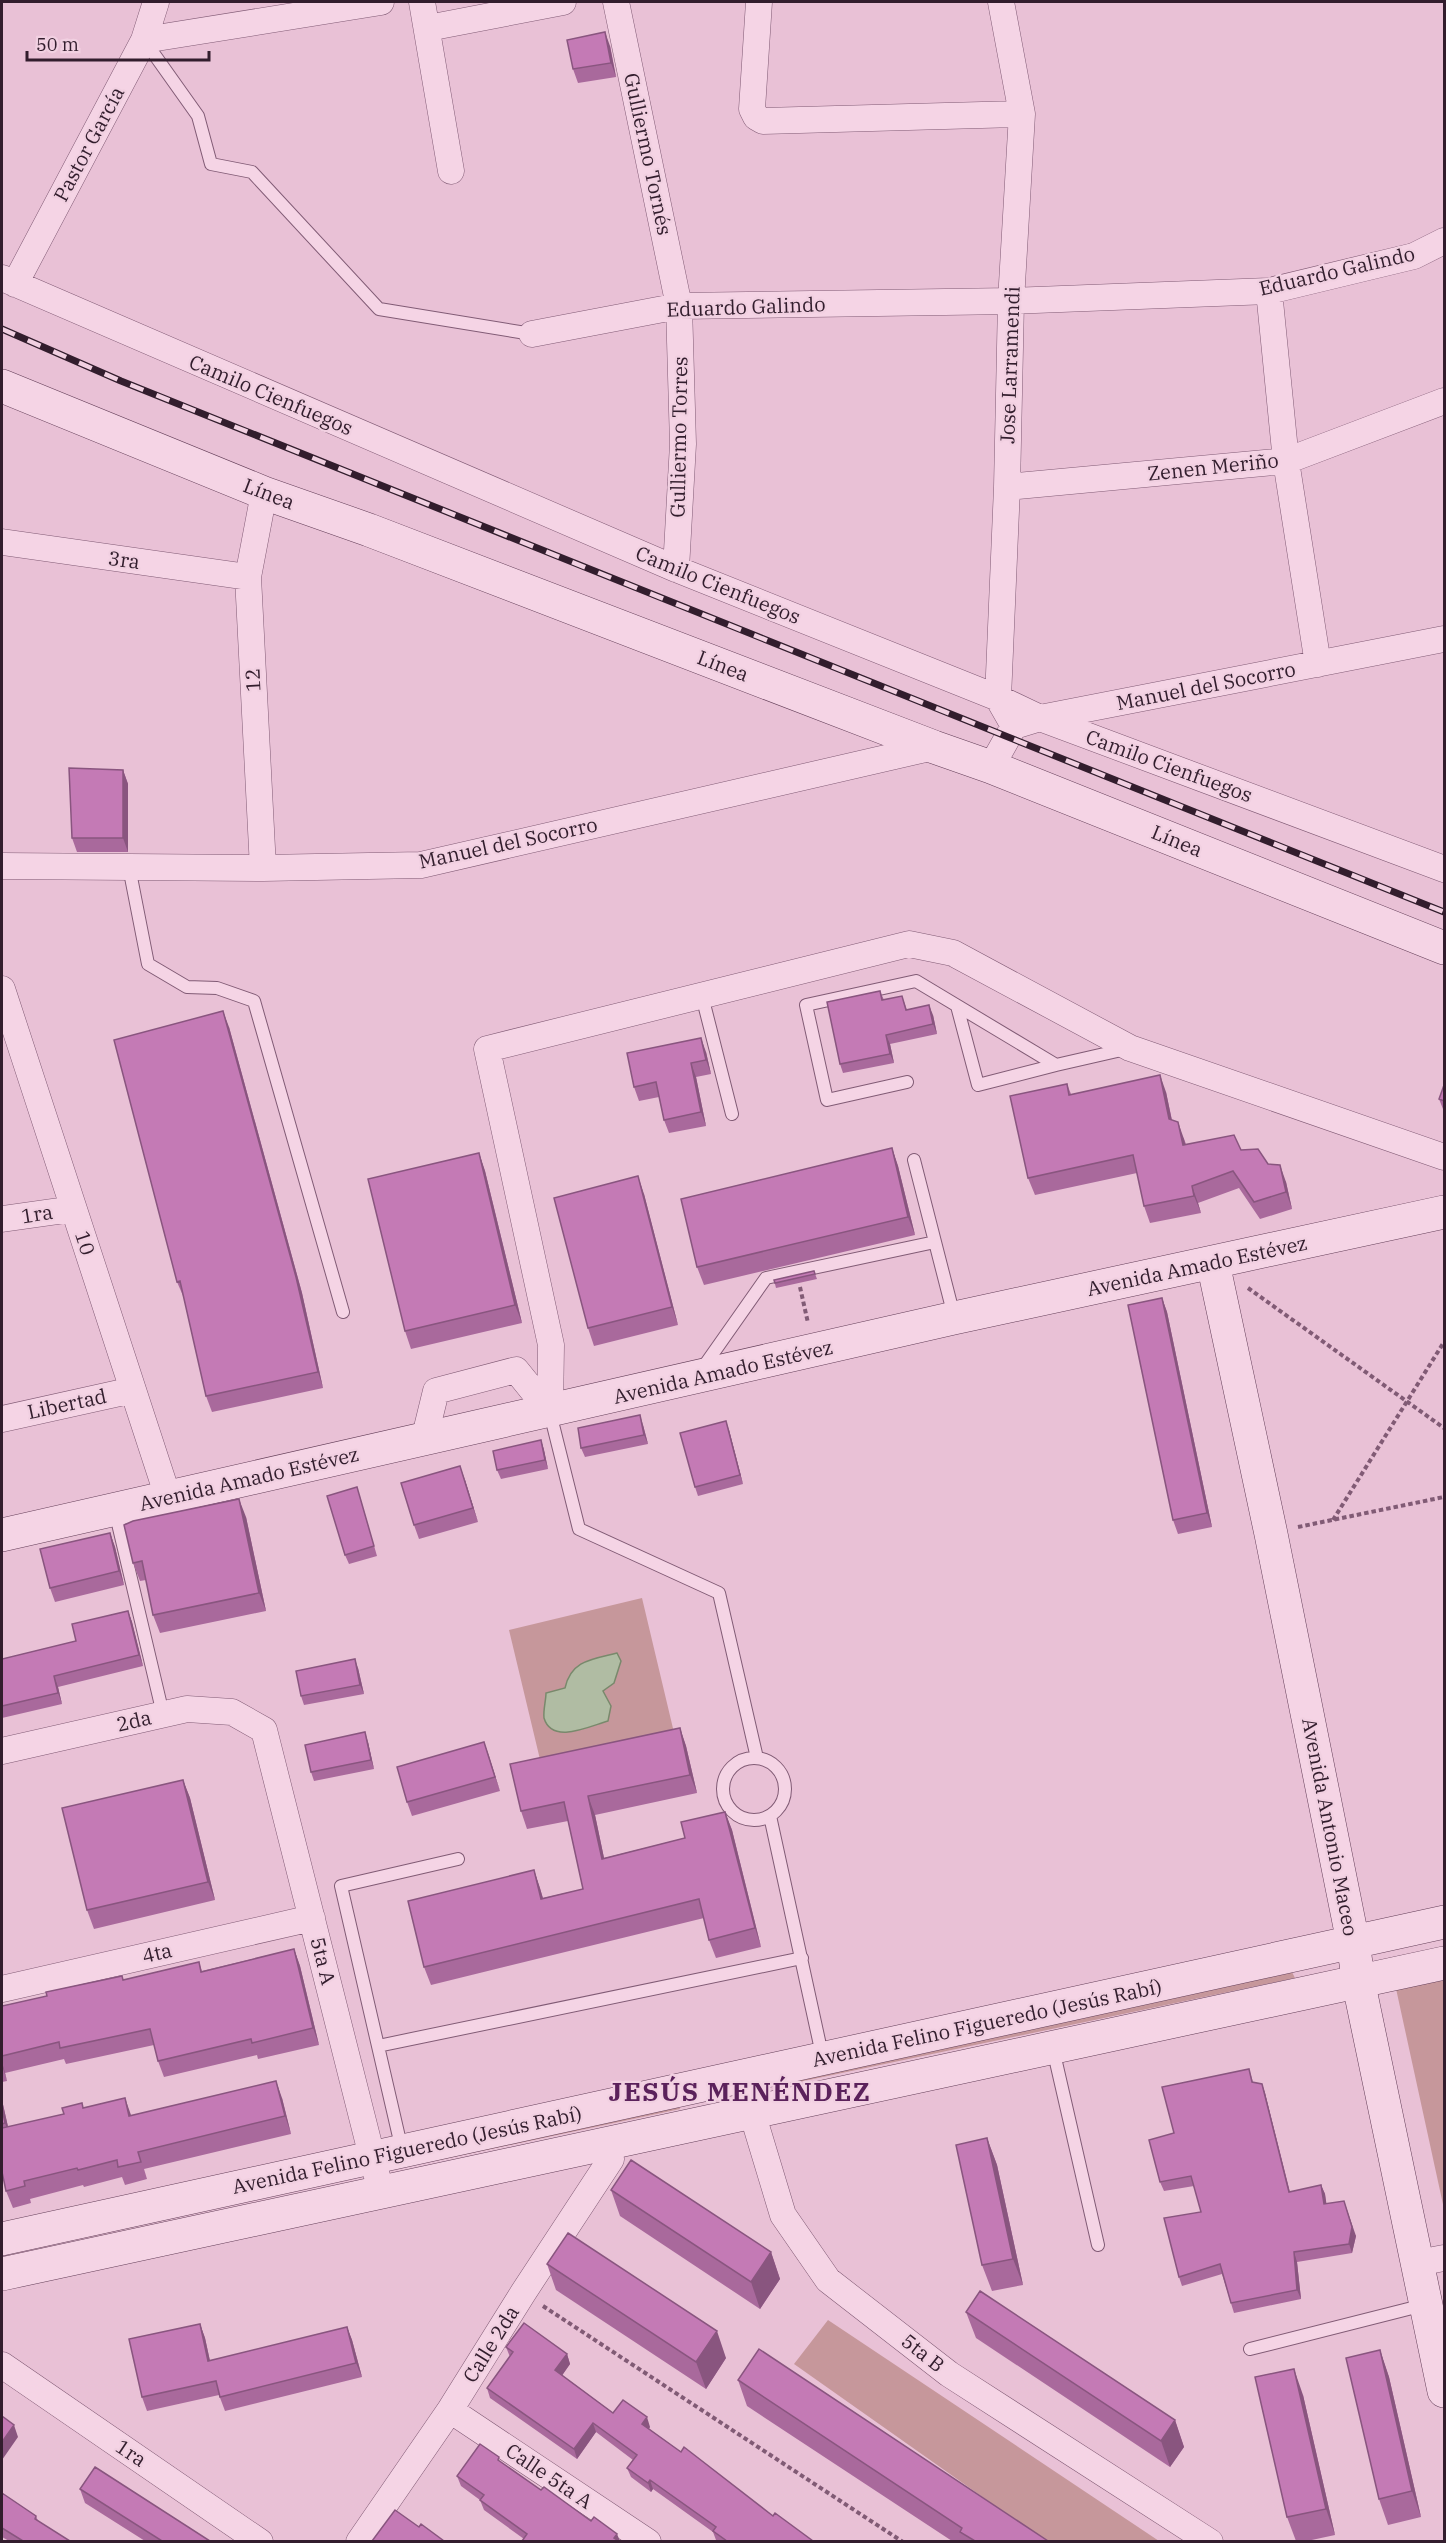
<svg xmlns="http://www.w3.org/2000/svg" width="1446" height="2543" font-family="'IBM Plex Serif',serif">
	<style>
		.green { fill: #c6979b }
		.water { fill: #b0bca3; stroke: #79896c; stroke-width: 1.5 }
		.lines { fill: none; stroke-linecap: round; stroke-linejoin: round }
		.lane-casing { stroke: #815b75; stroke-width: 14 }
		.street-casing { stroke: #815b75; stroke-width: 27 }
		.secondary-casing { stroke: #633e58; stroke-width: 34 }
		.path { stroke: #815b75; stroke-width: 4; stroke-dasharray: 4.5 3; stroke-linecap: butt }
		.lane { stroke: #f5d4e5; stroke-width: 12 }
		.street { stroke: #f5d4e5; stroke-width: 26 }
		.secondary { stroke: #f5d4e5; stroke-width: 33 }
		.rail-casing { stroke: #321d2d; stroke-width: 7 }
		.rail { stroke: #f1d0e1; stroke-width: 4.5; stroke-dasharray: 14; stroke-linecap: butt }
		.wall { fill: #a9699c }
		.shaded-wall { fill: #89557f }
		.building { fill: #c47ab5; stroke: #89557f; stroke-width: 1.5 }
		.labels { text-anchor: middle; stroke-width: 4.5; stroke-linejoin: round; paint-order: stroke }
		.street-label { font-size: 20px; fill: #321d2d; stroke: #f1d0e1 }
		.district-label { font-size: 26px; font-weight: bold; letter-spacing: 1.5px; fill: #5b215b; stroke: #f1d0e1 }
	</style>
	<rect width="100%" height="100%" fill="#e9c1d6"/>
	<path class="green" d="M642,1598L676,1741L543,1772L509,1630Z
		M1292,1972L1295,1978L799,2082L798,2075Z
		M1444,1973V2209L1395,1984Z
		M678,2104L680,2109L425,2163V2158Z
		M828,2320L1159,2541H1045L794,2364Z"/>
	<path class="water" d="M617,1653L621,1661L614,1683L603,1691L611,1706L608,1721C590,1726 552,1745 544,1718C543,1711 546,1700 546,1693L565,1688C571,1660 593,1659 617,1653Z"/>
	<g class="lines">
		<g class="lane-casing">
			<path id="lane" d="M144,40L198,116L211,164L252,172L379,309L532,334
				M129,867L148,964L187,987L217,988L254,1001L343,1312
				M702,996L732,1114
				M957,1006L978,1085L1056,1065
				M907,1082L827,1100L806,1005L916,981L1056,1065L1126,1049
				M914,1160L954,1316
				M702,1369L766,1278L935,1242
				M550,1413L579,1529L719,1593L757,1758
				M115,1511L163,1714
				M723 1789a31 31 0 1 1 62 0a31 31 0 1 1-62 0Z
				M770,1816L823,2059
				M378,2046L802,1958
				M1053,2049L1098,2245
				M402,2150L341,1886L458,1859
				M1250,2349L1424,2305"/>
		</g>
		<g class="street-casing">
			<path id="street" d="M422,2L451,171
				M616,2L679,306L683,444L676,569
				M759,2L752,109L756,117L763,121L1022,114
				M1001,2L1022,114L1011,301L1007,487L998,698L1014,726
				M428,28L563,2
				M144,40L381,2
				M2,278L676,569L998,698L1040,718L1444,869
				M15,284L144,40L156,2
				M1269,291L1286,461L1318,664
				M532,334L679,306L1011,301L1269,291L1414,256L1444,241
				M1007,487L1286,461L1444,401
				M2,542L248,577
				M991,767L1014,726L1040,718L1444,639
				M2,866L263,868L421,865L934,747
				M263,868L248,577L264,493
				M2,989L168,1497
				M2,1219L73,1209
				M550,1412L551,1345L487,1049L909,944L953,953L1130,1048L1444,1157
				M2,1419L133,1390
				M424,1440L436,1391L516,1370L550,1412
				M2,1751L187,1709L232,1712L264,1730L381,2192
				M2,1989L312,1918
				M741,2076L783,2215L828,2280L949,2374L1210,2542
				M1418,2263L1444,2258
				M2,2365L260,2542
				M450,2410L648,2542
				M359,2542L450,2410L523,2293L611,2159L606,2144"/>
		</g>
		<g class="secondary-casing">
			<path id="secondary" d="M2,386L264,493L369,530L934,747L991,767L1444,948
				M1213,1263L1271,1534L1353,1942L1359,1985L1444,2391
				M2,1535L954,1318L1444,1212
				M2,2239L1444,1922
				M2,2274L1444,1963"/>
		</g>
		<path class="path" d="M800,1287L808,1323
			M1248,1288L1444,1428
			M1333,1520L1444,1342
			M1298,1527L1444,1497
			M543,2306L903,2542"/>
		<use href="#lane" class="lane"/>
		<use href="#street" class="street"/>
		<use href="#secondary" class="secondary"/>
		<g class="rail-casing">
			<path id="rail" d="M2,329L121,381L1444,912"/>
		</g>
		<use href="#rail" class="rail"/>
	</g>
	<path class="wall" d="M610,46L616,77L578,83L573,69Z
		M123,770L128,784V852H77L72,838Z
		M880,991L884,1000L902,996L907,1010L933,1015L937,1034L890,1044L894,1063L843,1073L840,1064Z
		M229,1027L302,1293L323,1388L212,1412L206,1396L184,1298L177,1282Z
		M706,1052L711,1074L696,1077L706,1126L669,1133L664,1120L659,1097L639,1101L634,1087Z
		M1067,1084L1071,1094L1166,1092L1172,1120L1184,1139L1186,1144L1241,1150L1268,1164L1286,1182L1292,1209L1260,1219L1239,1188L1198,1203L1201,1213L1150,1223L1144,1206L1137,1173L1035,1195L1028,1178Z
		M1444,1085V1109H1443L1439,1099Z
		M892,1148L898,1166L915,1235L704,1285L697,1267Z
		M479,1153L485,1171L522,1323L411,1349L405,1331Z
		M644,1194L678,1325L594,1346L588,1328Z
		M814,1271L817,1279L776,1288L774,1280Z
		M1162,1298L1167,1312L1212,1527L1178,1534L1173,1520Z
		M643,1425L648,1444L585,1457L581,1448Z
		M729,1430L743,1484L698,1496L695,1487Z
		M541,1440L544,1450L548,1469L501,1479L497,1470Z
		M465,1480L478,1522L419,1539L414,1525Z
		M360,1497L377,1556L349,1564L345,1555Z
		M246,1517L266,1611L160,1633L153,1615L146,1580L140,1581L133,1563Z
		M110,1533L115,1547L124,1585L55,1602L50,1588Z
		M128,1611L132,1622L143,1666L58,1687L62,1704L2,1718V1659L76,1641Z
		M358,1668L364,1694L304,1705L301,1696Z
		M680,1728L686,1746L697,1793L595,1815L604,1858L685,1838L725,1812L732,1830L761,1947L716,1958L709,1940L704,1918L431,1985L424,1967L534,1870L543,1898L583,1889L568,1821L527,1829L521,1811Z
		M368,1742L374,1769L314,1781L311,1772Z
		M484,1742L500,1791L412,1816L407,1802Z
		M183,1780L190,1798L215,1900L94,1929L87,1910Z
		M294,1949L300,1966L319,2045L258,2059L257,2055L164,2077L158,2061L154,2045L66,2064L64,2059L5,2073L7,2081L2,2082V2006L123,1980L199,1962L202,1971Z
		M1249,2069L1253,2082L1262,2084L1265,2093L1290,2192L1321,2185L1325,2194L1326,2204L1356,2236L1352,2253L1297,2262L1301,2299L1234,2313L1222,2274L1182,2286L1179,2277L1201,2212L1194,2186L1164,2191L1160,2182L1174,2133Z
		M282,2098L291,2134L144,2169L147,2179L125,2185L122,2177L84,2187L83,2185L30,2199L31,2203L13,2208L6,2191L2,2172V2100L8,2127L64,2114L84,2108L131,2116Z
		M987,2138L997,2165L1023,2285L992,2291L982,2265Z
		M611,2190L771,2252L780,2279L760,2309L620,2216Z
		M547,2264L726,2358L706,2389L556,2290Z
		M966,2312L1175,2420L1184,2447L1170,2467L976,2338Z
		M200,2324L205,2338L210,2361L347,2327L352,2340L362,2377L225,2411L219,2395L147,2411L142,2397Z
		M506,2347L567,2354L570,2364L562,2375L613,2413L650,2427L649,2429L681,2452L773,2516L813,2541H718L716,2540L713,2532L653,2489L651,2492L631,2477L627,2468L633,2460L596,2432L577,2459L490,2398L487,2388L510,2357Z
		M1380,2350L1389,2377L1421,2517L1388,2525L1379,2499Z
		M738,2380L1048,2541H952L747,2406Z
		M1303,2395L1335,2535L1307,2541H1296L1287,2517Z
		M501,2462L541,2490L620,2541H522L524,2539L484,2510L480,2500L461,2486L457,2476Z
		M80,2489L210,2541H145L85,2503Z
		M2,2493L36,2516L38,2521L70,2541H9L2,2537Z"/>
	<path class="shaded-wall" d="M605,32L610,46L616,77L611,63Z
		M123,770L128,784V852L123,838Z
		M929,1005L933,1015L937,1034L933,1024Z
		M223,1011L229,1027L302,1293L323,1388L318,1372Z
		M886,1035L890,1044L894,1063L890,1054Z
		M701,1038L706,1052L711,1074L706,1060Z
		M691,1063L696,1077L706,1126L701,1112Z
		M1160,1075L1166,1092L1175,1136L1169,1119Z
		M1178,1122L1184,1139L1189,1162L1183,1145Z
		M892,1148L898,1166L915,1235L908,1217Z
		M479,1153L485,1171L522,1323L515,1305Z
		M1280,1165L1286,1182L1292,1209L1286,1192Z
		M638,1176L644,1194L678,1325L672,1307Z
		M1192,1186L1198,1203L1201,1213L1194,1196Z
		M1162,1298L1167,1312L1212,1527L1207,1513Z
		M640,1415L643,1425L648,1444L644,1435Z
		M726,1421L729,1430L743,1484L740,1475Z
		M541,1440L544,1450L548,1469L545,1460Z
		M460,1466L465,1480L478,1522L473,1508Z
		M239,1499L246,1517L266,1611L259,1593Z
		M110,1533L115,1547L124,1585L119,1571Z
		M128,1611L132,1622L143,1666L139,1655Z
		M355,1659L358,1668L364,1694L360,1685Z
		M54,1676L58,1687L62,1704L58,1693Z
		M680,1728L686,1746L697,1793L690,1775Z
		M365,1732L368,1742L374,1769L371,1760Z
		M484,1742L489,1756L500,1791L495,1777Z
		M183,1780L190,1798L215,1900L208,1882Z
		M588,1796L595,1815L608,1877L602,1859Z
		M725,1812L732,1830L761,1947L755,1928Z
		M534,1870L540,1888L548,1917L541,1899Z
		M294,1949L300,1966L319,2045L313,2028Z
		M2,2062L5,2073L7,2081L2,2065Z
		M276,2081L282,2098L291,2134L285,2116Z
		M1262,2084L1265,2093L1292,2202L1289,2192Z
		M125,2098L131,2115L136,2134L129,2116Z
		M2,2100L11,2140L5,2123L2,2108Z
		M987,2138L997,2165L1023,2285L1013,2259Z
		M1321,2185L1325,2194L1328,2214L1324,2204Z
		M1344,2201L1356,2236L1352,2253L1349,2244Z
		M771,2252L780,2279L760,2309L751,2282Z
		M1294,2252L1297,2262L1301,2299L1297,2290Z
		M200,2324L205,2338L213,2375L208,2361Z
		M347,2327L352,2340L362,2377L356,2363Z
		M717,2331L726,2358L706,2389L696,2362Z
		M1380,2350L1389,2377L1421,2517L1412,2491Z
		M567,2354L570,2364L559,2380L555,2370Z
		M1294,2369L1303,2395L1335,2535L1326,2509Z
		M647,2417L650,2427L645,2433L642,2424Z
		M1175,2420L1184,2447L1170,2467L1161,2441Z
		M593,2423L596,2432L577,2459L574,2449Z
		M14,2425L18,2437L2,2460V2442Z
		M650,2480L653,2489L651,2492L648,2483Z
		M617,2534L620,2541H615L614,2538Z"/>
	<path class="building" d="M605,32L611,63L573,69L567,40Z
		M69,768L123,770V838H72Z
		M880,991L882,1000L902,996L906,1010L929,1005L933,1024L886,1035L890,1054L840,1064L827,1002Z
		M223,1011L296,1277L318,1372L206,1396L180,1281L177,1282L114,1040Z
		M701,1038L706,1060L691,1063L701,1112L664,1120L656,1082L634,1087L627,1053Z
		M1160,1075L1169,1119L1178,1122L1183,1145L1234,1135L1241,1150L1258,1149L1268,1164L1280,1165L1286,1192L1254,1202L1233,1171L1192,1186L1194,1196L1144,1206L1133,1155L1028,1178L1010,1096L1067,1084L1069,1095Z
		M1444,1085V1101L1439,1099Z
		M892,1148L908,1217L697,1267L681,1199Z
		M479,1153L515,1305L405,1331L368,1179Z
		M638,1176L672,1307L588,1328L554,1198Z
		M814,1271L815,1274L775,1283L774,1280Z
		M1162,1298L1207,1513L1173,1520L1128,1305Z
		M640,1415L644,1435L581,1448L578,1428Z
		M726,1421L740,1475L695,1487L680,1433Z
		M541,1440L545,1460L497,1470L493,1451Z
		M460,1466L473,1508L414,1525L401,1483Z
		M357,1487L374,1546L345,1555L327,1496Z
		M239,1499L259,1593L153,1615L142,1561L133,1563L124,1525L133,1521Z
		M110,1533L119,1571L50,1588L40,1549Z
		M128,1611L139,1655L54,1676L58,1693L2,1706V1659L76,1641L72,1624Z
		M355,1659L360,1685L301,1696L296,1671Z
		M680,1728L690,1775L588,1796L602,1859L685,1838L681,1822L725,1812L755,1928L709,1940L699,1899L424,1967L408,1901L534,1870L541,1899L583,1889L564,1802L521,1811L510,1764Z
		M365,1732L371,1760L311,1772L305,1745Z
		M484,1742L495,1777L407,1802L397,1767Z
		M183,1780L208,1882L87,1910L62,1808Z
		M294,1949L313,2028L252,2043L251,2039L158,2061L150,2029L60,2048L59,2042L2,2056V2006L47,1996L46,1992L122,1976L123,1980L199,1962L201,1972Z
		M1249,2069L1252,2082L1262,2084L1289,2192L1321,2185L1324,2204L1344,2201L1352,2227L1349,2244L1294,2252L1297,2290L1231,2303L1220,2264L1179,2277L1164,2218L1201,2212L1191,2176L1160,2182L1149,2140L1174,2133L1162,2087Z
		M276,2081L285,2116L138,2152L141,2162L118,2167L117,2160L78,2170L77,2168L24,2181L25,2186L6,2191L2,2172V2128L64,2114L62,2108L82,2103L83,2108L125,2098L129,2116Z
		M2,2108L5,2123L2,2124Z
		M987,2138L1013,2259L982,2265L956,2145Z
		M631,2160L771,2252L751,2282L611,2190Z
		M568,2233L717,2331L696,2362L547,2264Z
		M980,2291L1175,2420L1161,2441L966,2312Z
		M524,2323L567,2354L555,2370L613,2413L623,2400L647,2417L642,2424L681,2452L684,2447L773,2516L775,2513L813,2541H727L713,2531L716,2527L650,2480L648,2483L627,2468L637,2455L593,2423L574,2449L487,2388L513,2352L506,2347Z
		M200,2324L208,2361L347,2327L356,2363L220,2397L216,2381L142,2397L129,2339Z
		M759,2349L1048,2541H975L960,2532L962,2528L738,2380Z
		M1380,2350L1412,2491L1379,2499L1346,2358Z
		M1294,2369L1326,2509L1287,2517L1255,2377Z
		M2,2416L14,2425L2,2442Z
		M480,2444L499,2457L498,2460L541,2490L544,2487L591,2521L594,2517L617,2534L614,2538L619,2541H522L527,2534L480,2500L484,2495L457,2476Z
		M95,2467L210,2541H162L80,2489Z
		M2,2493L36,2516L35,2519L70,2541H23L2,2528Z
		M395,2510L419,2527L421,2524L444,2541H372Z"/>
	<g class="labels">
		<g class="street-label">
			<text transform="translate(89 144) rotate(-62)" y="7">Pastor García</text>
			<text transform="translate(648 154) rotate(78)" y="7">Gulliermo Tornés</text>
			<text transform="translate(1337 271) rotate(-13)" y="7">Eduardo Galindo</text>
			<text transform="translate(746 307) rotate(-2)" y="7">Eduardo Galindo</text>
			<text transform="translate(1010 365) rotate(-88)" y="7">Jose Larramendi</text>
			<text transform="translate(271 395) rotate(23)" y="7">Camilo Cienfuegos</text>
			<text transform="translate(679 437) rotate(-89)" y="7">Gulliermo Torres</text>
			<text transform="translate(1213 467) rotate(-6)" y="7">Zenen Meriño</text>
			<text transform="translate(269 494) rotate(21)" y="7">Línea</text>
			<text transform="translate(124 560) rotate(8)" y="7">3ra</text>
			<text transform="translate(718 585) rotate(22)" y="7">Camilo Cienfuegos</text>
			<text transform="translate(723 666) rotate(21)" y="7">Línea</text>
			<text transform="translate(253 680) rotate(-93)" y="7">12</text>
			<text transform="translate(1206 686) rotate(-11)" y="7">Manuel del Socorro</text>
			<text transform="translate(1169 766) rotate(20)" y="7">Camilo Cienfuegos</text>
			<text transform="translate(1177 841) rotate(22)" y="7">Línea</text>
			<text transform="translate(508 843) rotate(-12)" y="7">Manuel del Socorro</text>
			<text transform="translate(37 1214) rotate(-9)" y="7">1ra</text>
			<text transform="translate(85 1243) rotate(72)" y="7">10</text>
			<text transform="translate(1197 1266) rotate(-12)" y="7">Avenida Amado Estévez</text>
			<text transform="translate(723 1372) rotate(-13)" y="7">Avenida Amado Estévez</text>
			<text transform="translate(67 1404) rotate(-12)" y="7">Libertad</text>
			<text transform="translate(249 1479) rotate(-13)" y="7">Avenida Amado Estévez</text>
			<text transform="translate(134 1721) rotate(-13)" y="7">2da</text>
			<text transform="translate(1330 1827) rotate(79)" y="7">Avenida Antonio Maceo</text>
			<text transform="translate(157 1953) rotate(-13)" y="7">4ta</text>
			<text transform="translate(323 1961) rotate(76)" y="7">5ta A</text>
			<text transform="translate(987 2023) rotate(-12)" y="7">Avenida Felino Figueredo (Jesús Rabí)</text>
			<text transform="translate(407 2150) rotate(-12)" y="7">Avenida Felino Figueredo (Jesús Rabí)</text>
			<text transform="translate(491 2344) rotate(-58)" y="7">Calle 2da</text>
			<text transform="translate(923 2353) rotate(38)" y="7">5ta B</text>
			<text transform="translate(131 2453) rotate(34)" y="7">1ra</text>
			<text transform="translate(549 2476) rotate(34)" y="7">Calle 5ta A</text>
		</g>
		<g class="district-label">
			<text x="740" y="2101">JESÚS MENÉNDEZ</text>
		</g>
	</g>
	<rect width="1446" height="2543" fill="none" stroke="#321d2d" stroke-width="6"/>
	<path d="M27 51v9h182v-9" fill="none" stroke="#321d2d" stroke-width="3"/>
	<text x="36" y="51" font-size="18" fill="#321d2d" stroke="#f1d0e1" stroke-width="4.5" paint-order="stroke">50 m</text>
</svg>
